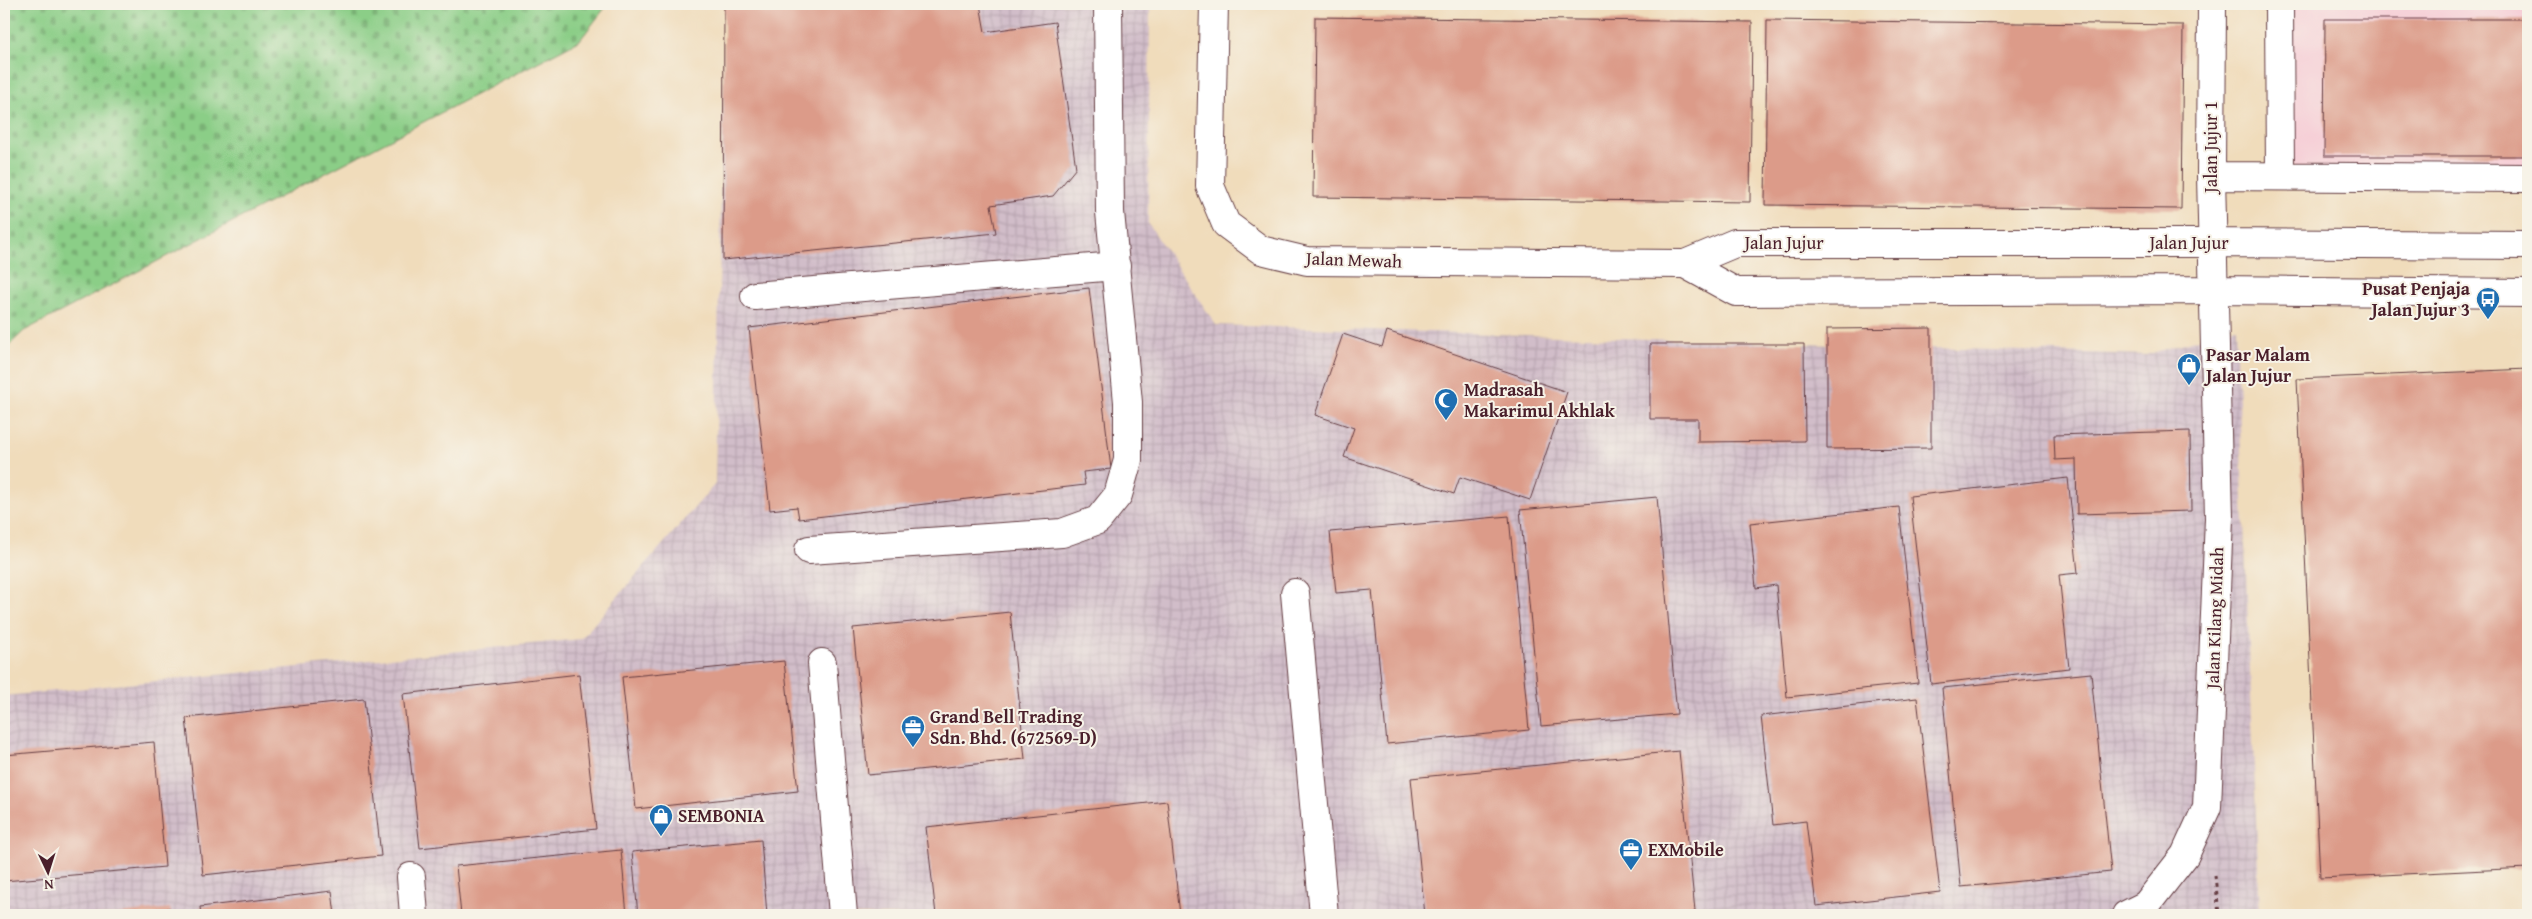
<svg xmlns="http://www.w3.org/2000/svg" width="2532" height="919" font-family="'Gentium Book Plus',serif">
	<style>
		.built { fill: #f6cfd7 }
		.industrial { fill: url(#industrial-grid) }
		.cemetery { fill: url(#cemetery-stones); stroke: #6a7659 }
		.building { fill: #dc9b89 }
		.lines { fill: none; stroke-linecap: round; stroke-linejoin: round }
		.minor-casing { stroke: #633b41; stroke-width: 30 }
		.path { stroke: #633b41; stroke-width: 3; stroke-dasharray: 4 4; stroke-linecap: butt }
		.minor { stroke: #fff; stroke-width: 28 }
		.labels { text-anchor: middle; stroke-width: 4; stroke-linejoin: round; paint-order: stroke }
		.street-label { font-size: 18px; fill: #4a1f2b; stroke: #f7f3e8 }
		.poi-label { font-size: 18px; font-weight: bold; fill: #4a1f2b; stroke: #f7f3e8; text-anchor: start }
	</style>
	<defs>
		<pattern id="industrial-grid" width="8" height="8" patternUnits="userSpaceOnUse" patternTransform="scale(1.25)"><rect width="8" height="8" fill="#d1bdc9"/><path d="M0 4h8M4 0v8" fill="none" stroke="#b5a2ad"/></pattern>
		<pattern id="cemetery-stones" width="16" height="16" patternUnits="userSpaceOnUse" patternTransform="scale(1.25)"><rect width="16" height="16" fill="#8bce87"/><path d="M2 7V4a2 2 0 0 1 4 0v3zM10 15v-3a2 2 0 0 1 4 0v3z" fill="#79b075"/></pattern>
	</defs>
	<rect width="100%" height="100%" fill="#f7f3e8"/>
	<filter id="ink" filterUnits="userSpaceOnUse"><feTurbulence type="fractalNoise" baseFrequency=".02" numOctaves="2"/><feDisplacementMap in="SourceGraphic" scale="10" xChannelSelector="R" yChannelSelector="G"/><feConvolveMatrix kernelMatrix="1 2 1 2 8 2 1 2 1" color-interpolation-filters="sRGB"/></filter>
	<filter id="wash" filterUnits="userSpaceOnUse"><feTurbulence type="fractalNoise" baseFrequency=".0096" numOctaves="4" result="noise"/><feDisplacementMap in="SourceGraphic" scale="20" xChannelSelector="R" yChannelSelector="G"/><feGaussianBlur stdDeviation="1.12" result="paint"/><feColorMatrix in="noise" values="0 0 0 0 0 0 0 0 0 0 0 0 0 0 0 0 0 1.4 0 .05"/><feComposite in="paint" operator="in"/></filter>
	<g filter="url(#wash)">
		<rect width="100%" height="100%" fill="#f0dcbb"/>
		<path class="built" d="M2293,4H2528V170L2293,169Z"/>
		<path class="industrial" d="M725,4H1150L1148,223L1216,325L2146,355L2236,327L2260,915H4V696L581,639L715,484Z"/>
		<path class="cemetery" d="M4,4H608L580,40L24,331L4,350Z"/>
		<g id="blocks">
			<path class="building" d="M724,4H980L985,32L1055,22L1076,168L1053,196L991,205L996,233L723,260Z
				M1315,17L1752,22L1750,202L1313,197Z
				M2325,19H2528V156H2324Z
				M1767,20L2183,25L2181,209L1765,205Z
				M1089,288L1111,469L1083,472L1085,485L799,519L797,507L770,510L749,328Z
				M1931,328V448L1827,449V329Z
				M1387,331L1567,392L1530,500L1460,477L1454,494L1344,457L1354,428L1315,415L1343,334L1382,347Z
				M1650,344H1804L1805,441L1698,442V419H1650Z
				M2528,369V868L2320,878L2297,379Z
				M2190,431L2191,511L2077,514L2076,459L2055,460L2054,435Z
				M2068,478L2078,573L2059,575L2069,668L1931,684L1910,496Z
				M1657,497L1677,714L1541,726L1520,510Z
				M1899,507L1918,683L1787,697L1776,585L1756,588L1750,523Z
				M1509,516L1529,730L1387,744L1372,590L1336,593L1330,532Z
				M1010,612L1025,759L868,775L853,628Z
				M784,661L798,791L636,809L622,677Z
				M2091,673L2111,872L1961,887L1942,688Z
				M579,674L596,829L420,848L403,694Z
				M1917,698L1940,892L1816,906L1806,821L1773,825L1761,716Z
				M364,699L381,856L203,875L186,718Z
				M154,742L165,867L4,881V755Z
				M1679,751L1695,911L1690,915H1425L1411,778Z
				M1167,801L1180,915H936L926,827Z
				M761,840L767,915H638L632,852Z
				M621,850L627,915H461L456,866Z
				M332,891L335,915H201L200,907Z
				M170,908L171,915H118V914Z"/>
		</g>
	</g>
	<g filter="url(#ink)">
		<use href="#blocks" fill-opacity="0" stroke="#633b41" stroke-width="1"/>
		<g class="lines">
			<g class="minor-casing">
				<path id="minor" d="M1214,4L1210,186L1226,224L1261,250L1307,261L1685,264L1735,243H2212L2528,245
					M2279,4L2280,176
					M2211,176L2528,178
					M1685,264L1736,292L2213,290L2528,293
					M755,296L1116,266
					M809,550L1062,533L1098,520L1118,495L1128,460V402L1110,212L1108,4
					M1295,593L1324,915
					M822,663L843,915
					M411,877L414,915
					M2126,915L2146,905L2185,855L2207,807L2219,518L2211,176L2212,4"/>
			</g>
			<path class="path" d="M2215,875L2219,915"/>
			<use href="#minor" class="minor"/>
		</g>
	</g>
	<defs>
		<g id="bus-pin" transform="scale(1.25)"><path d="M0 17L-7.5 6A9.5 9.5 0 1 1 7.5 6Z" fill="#1f6fb2" stroke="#f7f3e8"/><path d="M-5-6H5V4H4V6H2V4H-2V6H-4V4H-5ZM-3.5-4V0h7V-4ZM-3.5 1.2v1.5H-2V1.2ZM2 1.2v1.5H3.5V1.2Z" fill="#fff"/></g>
		<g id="shop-pin" transform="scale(1.25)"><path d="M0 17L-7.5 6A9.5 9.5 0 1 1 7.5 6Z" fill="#1f6fb2" stroke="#f7f3e8"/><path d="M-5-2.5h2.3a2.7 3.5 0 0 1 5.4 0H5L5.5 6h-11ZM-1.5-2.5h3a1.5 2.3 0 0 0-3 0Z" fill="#fff"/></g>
		<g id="mosque-pin" transform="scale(1.25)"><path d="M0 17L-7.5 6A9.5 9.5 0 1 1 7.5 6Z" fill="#1f6fb2" stroke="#f7f3e8"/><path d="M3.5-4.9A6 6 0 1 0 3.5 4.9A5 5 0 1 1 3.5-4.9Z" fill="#fff"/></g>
		<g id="office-pin" transform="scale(1.25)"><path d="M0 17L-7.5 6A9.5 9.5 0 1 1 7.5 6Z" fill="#1f6fb2" stroke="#f7f3e8"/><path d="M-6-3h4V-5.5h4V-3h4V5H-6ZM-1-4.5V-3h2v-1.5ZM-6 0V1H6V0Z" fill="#fff"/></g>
	</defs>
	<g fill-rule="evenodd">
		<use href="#bus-pin" x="2488" y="299"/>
		<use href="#shop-pin" x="2189" y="365"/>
		<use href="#mosque-pin" x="1446" y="400"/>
		<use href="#office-pin" x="913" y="727"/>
		<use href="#shop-pin" x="661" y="816"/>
		<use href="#office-pin" x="1631" y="850"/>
	</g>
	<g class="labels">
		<g class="street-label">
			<text transform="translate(2211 147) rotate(-90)" y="6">Jalan Jujur 1</text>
			<text x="1784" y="249">Jalan Jujur</text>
			<text x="2189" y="249">Jalan Jujur</text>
			<text transform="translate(1354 260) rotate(2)" y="6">Jalan Mewah</text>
			<text transform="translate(2215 618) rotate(-88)" y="6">Jalan Kilang Midah</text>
		</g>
		<g class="poi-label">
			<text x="2470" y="295" text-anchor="end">Pusat Penjaja<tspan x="2470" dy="21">Jalan Jujur 3</tspan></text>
			<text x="2206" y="361">Pasar Malam<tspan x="2206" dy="21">Jalan Jujur</tspan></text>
			<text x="1464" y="396">Madrasah<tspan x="1464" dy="21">Makarimul Akhlak</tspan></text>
			<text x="930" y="723">Grand Bell Trading<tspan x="930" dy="21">Sdn. Bhd. (672569-D)</tspan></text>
			<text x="678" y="822">SEMBONIA</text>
			<text x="1648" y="856">EXMobile</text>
		</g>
	</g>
	<rect width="2532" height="919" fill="none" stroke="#f7f3e8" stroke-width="20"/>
	<g transform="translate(48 872) rotate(176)" stroke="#f7f3e8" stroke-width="4" paint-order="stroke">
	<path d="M0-4L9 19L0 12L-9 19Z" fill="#4a1f2b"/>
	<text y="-8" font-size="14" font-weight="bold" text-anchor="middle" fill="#4a1f2b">N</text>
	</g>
</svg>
